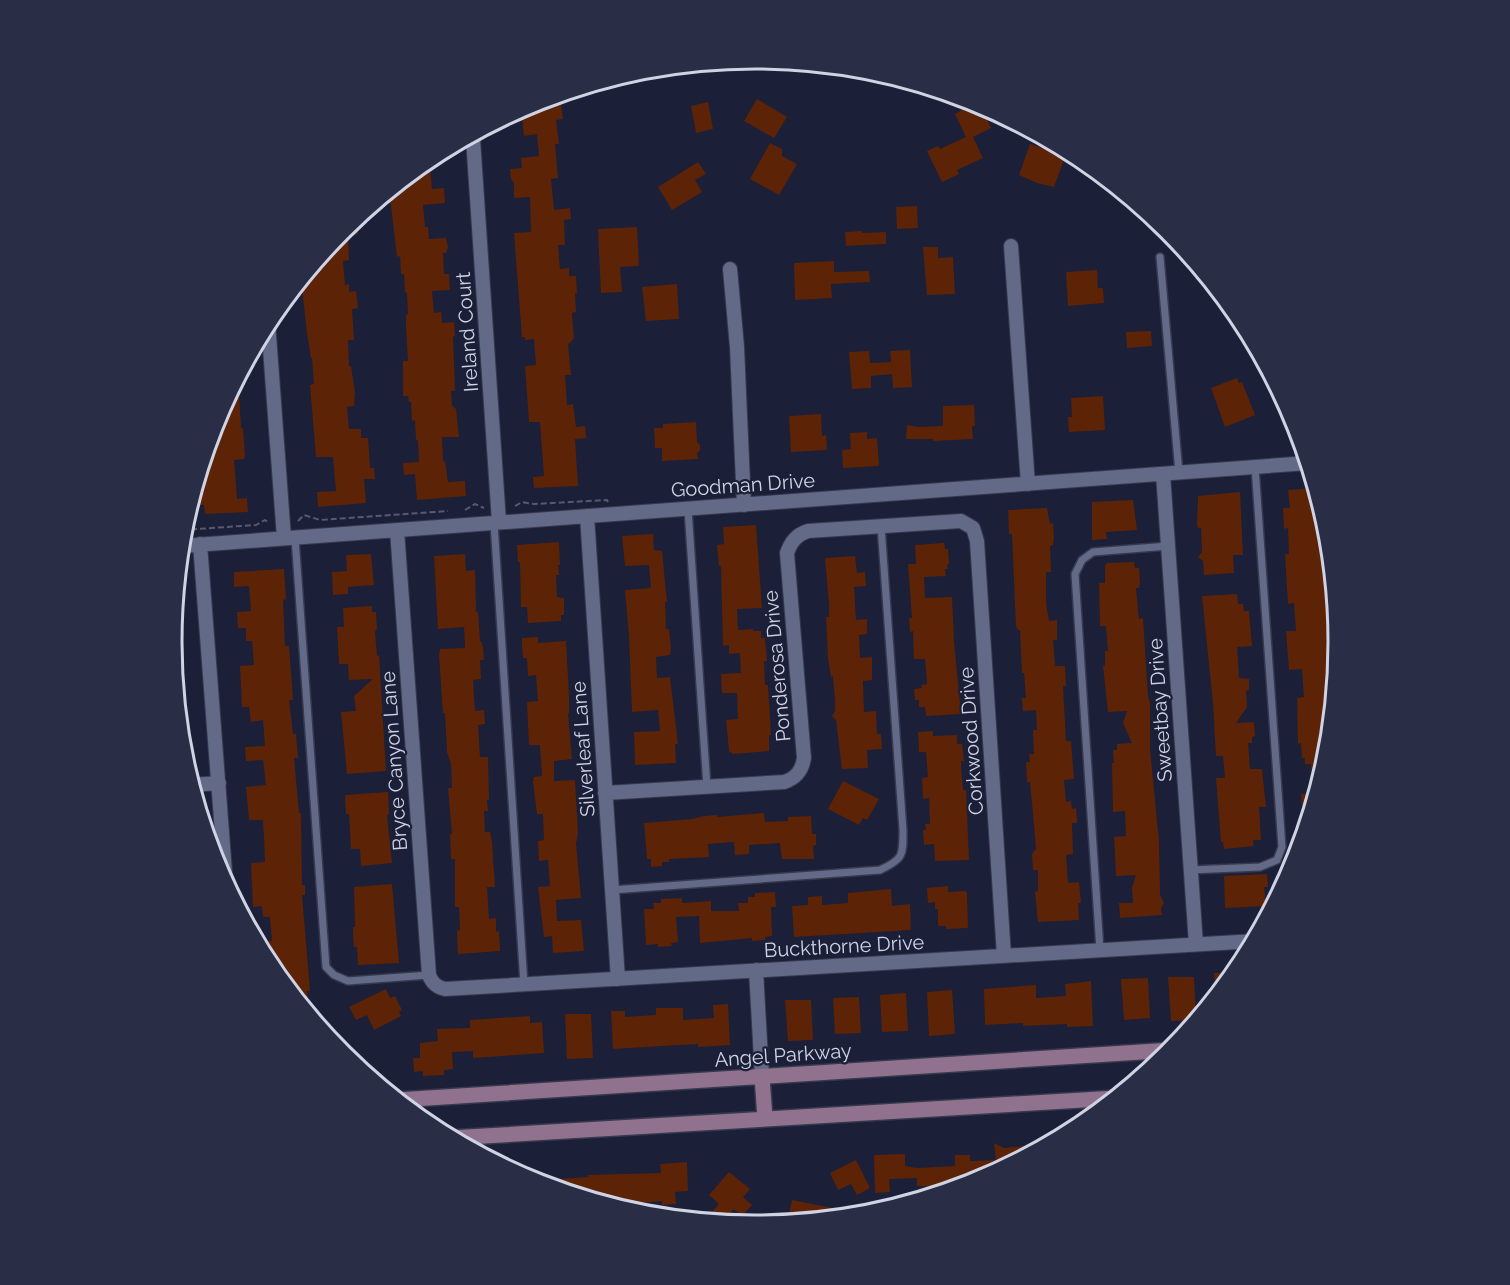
<svg xmlns="http://www.w3.org/2000/svg" width="1510" height="1285" font-family="Raleway,sans-serif">
	<style>
		.building { fill: #5d2306 }
		.lines { fill: none; stroke-linecap: round; stroke-linejoin: round }
		.lane-casing { stroke: #36394e; stroke-width: 10 }
		.street-casing { stroke: #36394e; stroke-width: 16 }
		.secondary-casing { stroke: #36394e; stroke-width: 18 }
		.path { stroke: #575b71; stroke-width: 2; stroke-dasharray: 6 3; stroke-linecap: butt }
		.lane { stroke: #636a87; stroke-width: 7 }
		.street { stroke: #636a87; stroke-width: 14 }
		.secondary { stroke: #90728e; stroke-width: 15 }
		.labels { text-anchor: middle; stroke-width: 4.5; stroke-linejoin: round; paint-order: stroke }
		.street-label { font-size: 20px; fill: #cfd3e4; stroke: #1b1f38 }
		.rim { fill: none; stroke: #cfd3e4; stroke-width: 3 }
	</style>
	<rect width="100%" height="100%" fill="#1b1f38"/>
	<path class="building" d="M560,97L563,119L556,120L559,144H555L558,178L551,179L554,210L570,208L571,219L564,220L565,245H558L560,269L569,268V276H576L577,293H575L576,312L572,313L574,338L568,345L571,375H565L567,405L573,404L576,427L585,426L586,438L575,439L578,486L534,488L533,477L544,476L540,422H529L525,366L536,365L534,339L525,340V337H522L514,233L531,232L530,197L514,198V183L511,179L510,169L522,168L521,158L539,156L537,134L524,136L521,108L545,99Z
		M757,99L787,117L774,138L744,121Z
		M708,102L713,129L696,133L691,106Z
		M975,102L979,103L991,128L973,137L983,158L957,170L959,174L942,182L927,151L938,146L940,149L966,137L955,114Z
		M770,143L782,149V156L797,164L779,195L750,179Z
		M1030,144L1051,151V149L1066,154L1054,187L1037,183L1019,175Z
		M698,162L706,174L695,180L702,192L672,210L658,187Z
		M430,169L432,189L444,188L445,203L423,205L425,227H428L429,239L446,238L448,247L446,253H443L444,274H449L450,290L432,291L434,313L441,312L442,323L454,322L455,336L453,337L455,391H451L452,406L456,409L459,437H442L443,462L445,461L448,482L465,481L466,496L417,500L415,474L404,475L403,463L419,462L418,441L416,439L415,420L412,421L411,402H409L408,396H403V361H408L406,327V315L408,314L407,293L405,292L404,274H401L400,256L397,257L390,197L397,196V185L414,170Z
		M917,206L918,228L897,229L896,207Z
		M357,218L358,234L348,235L349,260L343,261L345,285L349,284V292L356,291L358,308L352,309L354,340H348L349,366H351L355,392L354,406L347,407L349,429H361V438H368L370,468H374L375,479H364L366,503L318,507L317,492L336,491L333,457H316L310,385L314,384L312,358H311L307,333L301,279L342,229Z
		M637,227L639,266L620,267L622,292L601,293L598,229Z
		M862,231V233L886,232V244L846,246L845,232Z
		M923,247H938V258L953,257L955,294L927,295Z
		M834,261V272L869,271L870,282L831,284L832,298L795,300L794,263Z
		M1097,270L1098,288H1103L1104,303L1068,306L1066,272Z
		M677,284L679,319L646,321L642,287Z
		M1151,331L1152,346L1127,348L1126,332Z
		M910,350L912,387L893,388L892,374L871,376V388L852,389L849,352L869,351L870,363L891,362L890,351Z
		M238,377L241,428H243L245,456L244,459L234,460L237,499L247,498L248,512L205,514L204,505H193L192,496L213,428L225,427L224,402Z
		M1237,378L1239,383L1242,382L1255,415L1225,427L1211,388Z
		M1103,396L1105,430L1069,432L1068,417H1072L1071,398Z
		M974,405L975,426H972L973,439L933,441V439H906L907,425L919,427L943,426V406Z
		M821,414L822,436L826,435L827,450L791,452L789,416Z
		M696,422L697,442L700,445V450L697,453L698,459L662,461V448H655L654,428H663V424Z
		M867,432V439L877,438L879,466L843,468L842,450L851,449L850,433Z
		M1315,488L1322,511L1324,549H1327L1328,595H1330L1335,660H1332L1334,690L1328,757L1304,833L1301,794L1313,793L1311,764H1305V758H1302L1301,743L1298,744L1297,698L1304,697L1302,669L1289,670L1286,631H1296L1294,603L1288,604L1285,554H1289L1288,528L1284,529L1283,508H1290L1288,490Z
		M1240,492L1243,555H1233L1234,573L1204,575L1203,561L1198,557L1202,552L1201,528H1198L1197,525L1198,496Z
		M1133,500L1137,530L1106,532L1107,539L1092,540V502Z
		M1047,508L1050,524L1053,523L1054,538L1053,545L1050,546L1051,572H1046V603L1049,621L1057,620V640H1053L1055,666H1065L1066,686H1063L1066,741H1071L1074,779L1064,780L1066,802L1071,801L1072,809L1076,808L1077,819V823H1072L1073,854L1066,855L1068,883L1079,882L1081,903H1078L1079,920L1038,922L1035,892L1038,891V870H1033L1032,854L1036,849L1034,825L1030,782H1027L1026,762H1030L1029,754H1034L1033,730H1037L1036,710L1023,711L1022,698H1026L1024,673H1022L1020,630H1018L1016,626L1012,534H1009L1008,510Z
		M756,525L762,608L737,609L738,630L753,629V631H761V638H765L767,661H764L765,685H768L771,735H769V751L733,754L729,751L726,720L738,719L737,693H722L721,674L741,673L740,653L729,654V645L723,646L721,566H719L717,545L724,544L723,527Z
		M653,534L654,550L662,551L667,602H665L666,629H669L671,649L670,655L656,657L657,678L670,677L678,744H675L676,763L635,765L634,732L660,731L658,710L632,712L629,636L625,590L651,588L649,565L625,566L622,536Z
		M559,542L560,565H558L559,575H556L557,597L564,598V615H561V621L528,623L527,607H521L520,562H518L517,545Z
		M944,543L945,549H948L949,564L947,565L948,569H945L946,576L924,577L925,598L952,597L954,642L961,714L926,716L925,707H919V700H915L914,689L922,688L921,685L927,684L925,659H914L913,631L910,632L909,618H912L908,564H916L915,545Z
		M371,554L374,585L348,587V594L333,595L332,572L347,571L346,555Z
		M465,554L466,571L475,570L476,612H478L480,641H481L483,647L484,660H480L481,679L473,680L475,711L484,710L485,724L478,725L480,757H488L489,800H487L488,811H484L485,832H490L492,842L495,887H487L489,919L496,918V932L499,931L500,951L458,954L457,931L460,930L459,907H455V859H451L450,834H452L448,788H452L451,764L447,752L445,713H443L439,655L440,649L465,648L464,627L438,629L434,556Z
		M855,556L857,573L865,572L866,586L854,587L856,620L867,619V634L859,635L860,658L872,657V680L863,681L864,712L876,711L877,734H881L882,749L867,750L868,768L842,769L836,720L832,716L835,711V702L833,676L831,677L828,658L826,617H829V604L825,558Z
		M1134,562L1135,568H1139L1140,584L1139,588H1136L1138,611L1139,619L1143,618L1148,696L1150,703V749L1159,841L1160,895L1164,903L1161,908L1162,915L1120,918L1119,903H1133L1132,888L1136,875L1116,876L1114,837L1126,836L1125,811L1113,812L1112,763H1114L1113,750H1117V744L1132,743L1123,723L1127,711L1108,712L1103,666H1105V651H1108L1106,626H1100L1099,583H1105V566L1107,563Z
		M284,569L286,599L283,600L285,646H289L293,700H289L293,734H296L298,758H294L299,813H301L302,885H305V895H302L310,991H307L309,1015L273,972L272,955L263,956L256,942L272,941L270,917H263L262,906L253,907L251,863L265,862L264,837L263,820H249L246,787L266,785L263,760L246,761L245,747L265,746L263,720L251,722L249,707H242L240,666L254,665L252,641H246V628H238L237,612L251,611L249,586L234,587V572Z
		M1237,594L1238,604H1243L1244,611H1249L1252,646L1237,647L1239,678L1249,679V690L1246,691L1247,707L1236,723L1254,722L1255,736L1252,737V743H1248L1250,769H1262L1266,807H1259L1261,840H1253L1254,846L1224,849L1223,842H1221L1216,778H1225L1223,756H1216L1213,703L1202,596Z
		M372,606V612H376L377,628L375,632L377,656L379,655L386,771L347,774L341,712L356,711L354,696L373,679L349,680L348,664H339L337,627H344L343,608Z
		M538,637V643L566,641L569,695V713L568,714L572,759L554,761V781L575,780L578,833L576,843L581,898L556,900L557,921L581,920L584,951L553,953L552,936L544,937L538,887L550,886L548,860L539,861L538,841L544,840L543,814H537L533,782L534,777L542,776L540,745H529L527,702L538,701L536,675L528,676L527,658H523L522,644V638Z
		M183,653L184,667L174,668L172,654Z
		M933,731V736L957,735V744H962L964,761H961V767L963,790H966L969,860L935,861L934,844L924,845L923,830H926L925,824H930L929,798L923,799L922,778L928,777L926,752H919L918,732Z
		M843,781L879,799L867,820L863,818L859,825L828,809Z
		M388,792L389,814L387,815L392,863L361,866L360,849H351L349,814H346L345,795Z
		M764,813L765,822L788,821V817L811,816L812,834H816V845L813,846L814,859H782L780,843L749,845V854L735,855L734,842L708,844L709,857L669,859V862H662V866L651,867V859H647L644,823L692,819L704,816L717,815V817Z
		M1267,874L1268,887H1264L1266,906L1225,908L1224,876Z
		M392,884L399,963L358,965L357,947H354L353,933V927H355L354,887Z
		M948,886V892L965,891L967,893L968,928L946,929V926H938V909H935V902L928,903L927,888Z
		M891,889L892,906L910,904L911,930L794,937L792,906L808,905V897L822,896V905L848,903V893Z
		M775,892L776,907H771L772,936L765,937V940L752,941V938L700,943L699,916L676,917L678,942L671,943L672,946L658,947V944L646,945L644,909H654L653,903H661V899L682,898V903L711,901V911H739L738,903H748V897H755V893Z
		M1214,973H1230V980L1216,997Z
		M1168,977H1194L1196,1020L1171,1021Z
		M1148,978L1150,1018L1124,1020L1121,979Z
		M1091,981L1093,1026L1067,1027V1024L1023,1026V1023L985,1025L984,989L1036,985V998L1066,996L1065,984Z
		M386,989L390,998L395,996L402,1010L399,1012L401,1016L374,1030L367,1015L356,1020L349,1007Z
		M952,990L955,1034L929,1036L927,992Z
		M906,993L908,1031L882,1032L880,995Z
		M859,997L861,1033L835,1034L833,998Z
		M785,1000H811L813,1040L788,1041Z
		M728,1004L730,1045L698,1047V1044L679,1045L613,1049L611,1011H625V1017L656,1015V1008H683V1020L714,1018L713,1005Z
		M565,1014H591L593,1058L567,1059Z
		M530,1016V1023L542,1022L544,1053L473,1058V1051L452,1052L453,1069L444,1070V1075L423,1076V1071L414,1072L413,1058H420V1043L438,1041L437,1029L470,1028V1020Z
		M994,1143L1004,1148L1026,1146V1156L979,1182L947,1183V1192L934,1196L933,1186H917V1178L889,1179L890,1192L875,1193L874,1155L905,1154V1166L917,1168L955,1166V1155H970V1161L996,1160Z
		M856,1160L870,1188L857,1195L851,1184L838,1190L830,1173Z
		M687,1162L688,1191L675,1192L676,1204L662,1205V1201L639,1203V1215L530,1181L588,1177V1175L661,1173L660,1164Z
		M729,1172L750,1189L743,1197L752,1205L742,1216L734,1209L722,1222L711,1213L719,1204L709,1195Z
		M792,1200L832,1208L830,1219L787,1223Z"/>
	<g class="lines">
		<g class="lane-casing">
			<path id="lane" d="M1160,257L1179,473
				M688,509L707,787
				M494,523L524,984
				M295,538L326,967L334,975L348,981L429,975
				M1190,870L1260,867L1277,860L1282,847L1255,467
				M612,890L880,870C904,859 903,855 903,830L881,526
				M1100,950L1075,574L1082,560L1093,552L1168,546"/>
		</g>
		<g class="street-casing">
			<path id="street" d="M473,139L499,522
				M1011,246L1028,484
				M730,269L737,347L744,505
				M268,321L284,538
				M1163,474L1196,944
				M587,516L618,979
				M397,530L429,975C432,983 436,987 445,989L1255,941
				M200,544L226,885
				M181,546L1308,463
				M191,785L219,783
				M605,793L784,782C796,778 802,771 804,758L787,553C791,542 796,535 808,531L961,521L973,528L977,541L1004,956
				M756,970L762,1077"/>
		</g>
		<g class="secondary-casing">
			<path id="secondary" d="M762,1077L765,1118
				M397,1100L1172,1050
				M450,1138L1116,1098"/>
		</g>
		<path class="path" d="M515,506L522,502L534,504L607,500L608,502
			M465,510L475,504L484,508
			M298,521L304,515L320,520L448,511
			M182,530L256,525L265,520L269,523"/>
		<use href="#lane" class="lane"/>
		<use href="#street" class="street"/>
		<use href="#secondary" class="secondary"/>
	</g>
	<g class="labels">
		<g class="street-label">
			<text transform="translate(467 332) rotate(-94)" y="7">Ireland Court</text>
			<text transform="translate(743 485) rotate(-4)" y="7">Goodman Drive</text>
			<text transform="translate(777 666) rotate(-95)" y="7">Ponderosa Drive</text>
			<text transform="translate(1160 710) rotate(-94)" y="7">Sweetbay Drive</text>
			<text transform="translate(971 741) rotate(-94)" y="7">Corkwood Drive</text>
			<text transform="translate(583 749) rotate(-94)" y="7">Silverleaf Lane</text>
			<text transform="translate(394 761) rotate(-94)" y="7">Bryce Canyon Lane</text>
			<text transform="translate(844 946) rotate(-3)" y="7">Buckthorne Drive</text>
			<text transform="translate(783 1055) rotate(-4)" y="7">Angel Parkway</text>
		</g>
	</g>
	<path d="M0 0H1510V1285H0ZM182 642a573 573 0 1 1 1146 0a573 573 0 1 1-1146 0Z" fill="#292d46" fill-rule="evenodd"/>
	<path class="rim" d="M182 642a573 573 0 1 1 1146 0a573 573 0 1 1-1146 0Z"/>
</svg>
